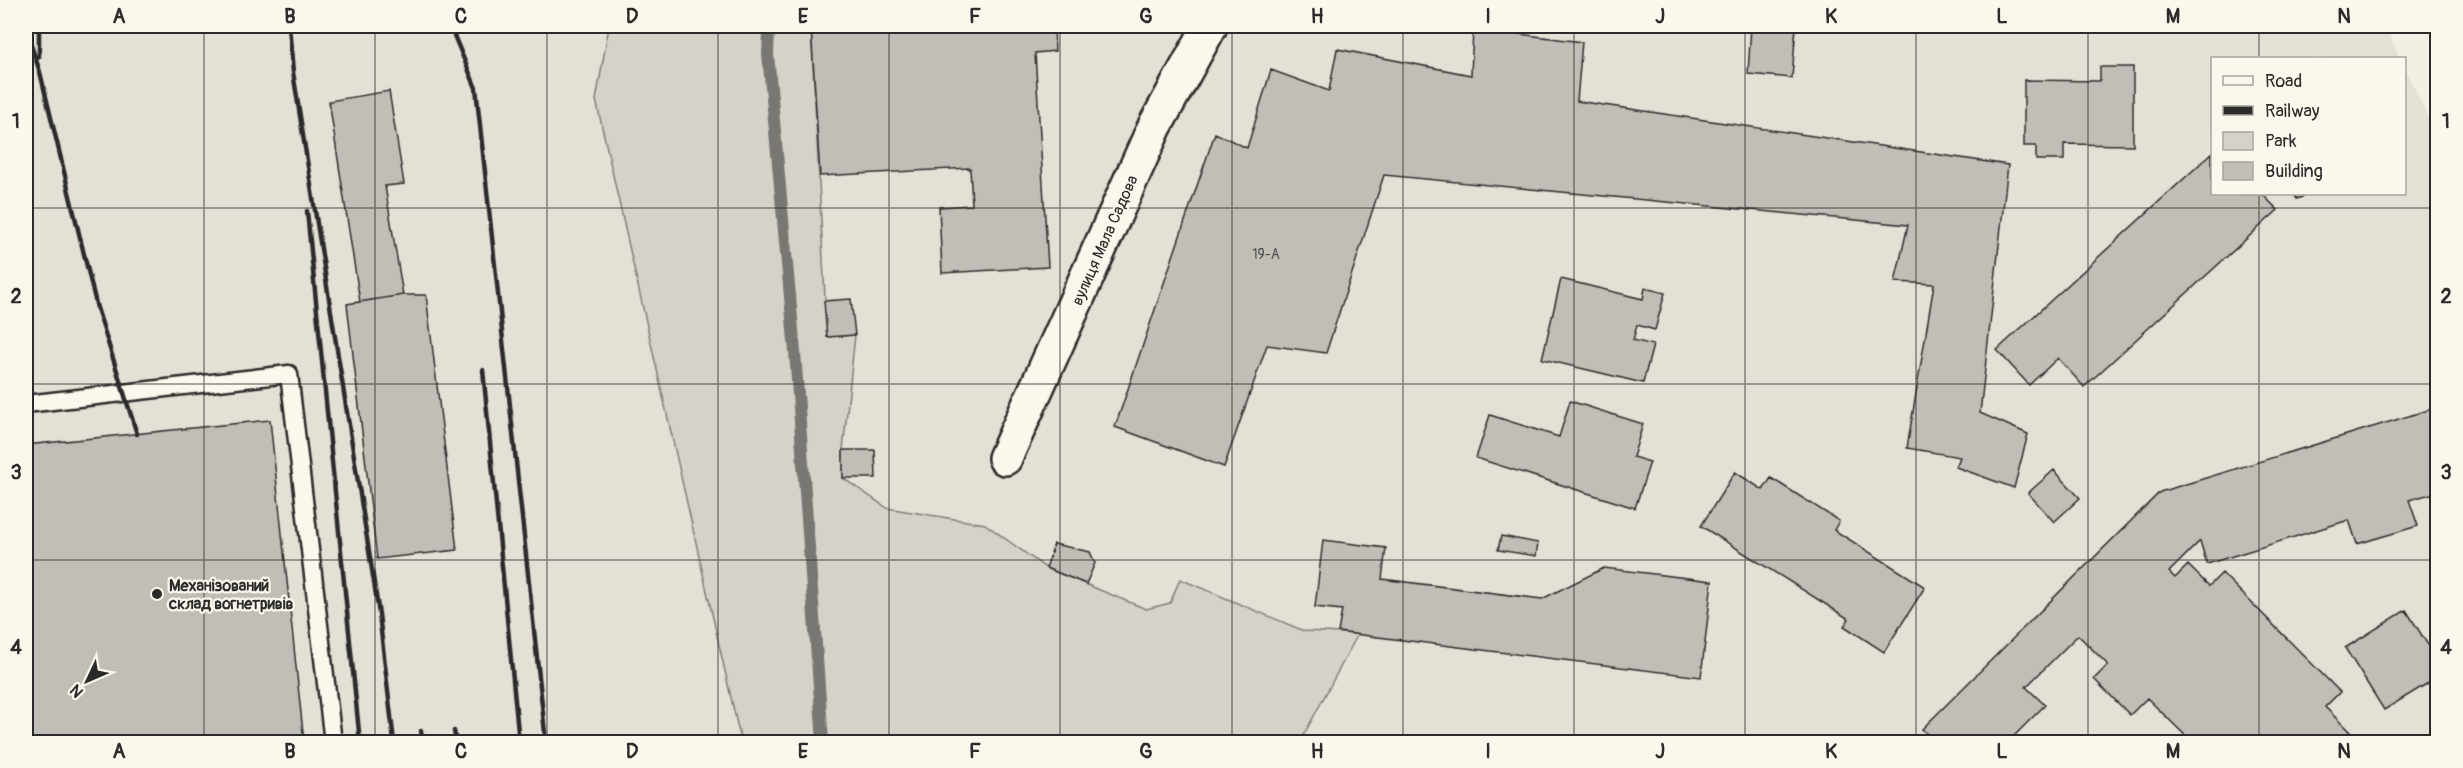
<svg xmlns="http://www.w3.org/2000/svg" width="2463" height="768" font-family="Pangolin,sans-serif">
	<style>
		.built { fill: #e4e0d6 }
		.green { fill: #d5d2c9; stroke: #807e7a; stroke-width: 1.5 }
		.lines { fill: none; stroke-linecap: round; stroke-linejoin: round }
		.stream { stroke: #787772; stroke-width: 12 }
		.building { fill: #c0beb6; stroke: #2b2b2b; stroke-width: 1.5 }
		.service-casing { stroke: #2b2b2b; stroke-width: 21 }
		.minor-casing { stroke: #2b2b2b; stroke-width: 38 }
		.service { stroke: #fbf7ec; stroke-width: 16 }
		.minor { stroke: #fbf7ec; stroke-width: 33 }
		.rail { stroke: #2b2b2b; stroke-width: 4.5 }
		.grid { fill: none; stroke: #2b2b2b; stroke-width: 1.5; stroke-opacity: 0.55 }
		.poi-dot { fill: #2b2b2b; stroke: #fbf7ec; stroke-width: 2 }
		.labels { text-anchor: middle; stroke-width: 4.5; stroke-linejoin: round; paint-order: stroke }
		.number-label { font-size: 14px; fill: #50504e }
		.street-label { font-size: 16px; fill: #2b2b2b; stroke: #fbf7ec }
		.poi-label { font-size: 16px; font-weight: bold; fill: #2b2b2b; stroke: #fbf7ec; text-anchor: start }
		.neatline { fill: none; stroke: #2b2b2b; stroke-width: 2 }
		.grid-label { font-size: 20px; text-anchor: middle; font-weight: bold; fill: #2b2b2b }
	</style>
	<rect width="100%" height="100%" fill="#f3efe4"/>
	<filter id="ink" filterUnits="userSpaceOnUse"><feTurbulence type="fractalNoise" baseFrequency=".0167" numOctaves="2"/><feDisplacementMap in="SourceGraphic" scale="12" xChannelSelector="R" yChannelSelector="G"/><feConvolveMatrix kernelMatrix="1 2 1 2 8 2 1 2 1" color-interpolation-filters="sRGB"/></filter>
	<g filter="url(#ink)">
		<path class="built" d="M26,26H2385L2400,58H2212V194H2404L2405,68L2438,139L2437,742H26Z"/>
		<path class="green" d="M609,26H811L827,337L855,335L843,450V478L887,508L985,524L1046,568L1146,609L1170,603L1180,579L1304,631L1358,634L1300,742H741L596,100Z"/>
		<g class="lines">
			<path class="stream" d="M769,26L768,54L795,352L823,742"/>
		</g>
		<path class="building" d="M811,26H1034V29L1054,28L1055,51L1035,53L1048,267L942,273L939,207L972,205L970,168L820,176Z
			M1751,26H1796L1792,78L1748,74Z
			M1473,28L1582,42L1577,101L2008,165L1980,413L2028,434L2014,488L1956,467L1960,457L1907,448L1934,284L1895,282L1908,225L1384,175L1326,353L1267,345L1224,467L1115,427L1215,133L1247,148L1271,70L1329,91L1337,49L1471,75Z
			M2100,67H2133V145L2064,144V160H2036V146H2024V80L2100,81Z
			M389,91L404,184L385,186L403,295L360,302L329,101Z
			M2212,153V194H2262L2278,210L2084,387L2058,358L2029,385L1997,350Z
			M2294,194H2309L2297,199Z
			M1561,279L1643,299L1645,288L1665,293L1655,330L1637,325L1633,340L1653,345L1643,383L1542,359Z
			M403,295H426L457,550L377,559L347,304Z
			M851,299L855,335L827,337L824,301Z
			M1570,401L1643,424L1633,457L1650,462L1635,508L1476,458L1490,415L1559,437Z
			M2438,407V492L2409,500L2418,526L2357,544L2349,520L2207,564L2200,541L2169,572L2175,578L2188,565L2209,586L2222,573L2340,692L2325,707L2350,732L2339,742H2192L2147,698L2130,715L2094,679L2108,665L2078,635L2026,687L2045,705L2008,742H1935L1922,729L2160,492Z
			M270,420L304,742H26V445Z
			M843,450H875L876,478H843Z
			M2054,470L2080,498L2054,522L2028,493Z
			M1735,472L1763,490L1771,478L1839,521L1834,530L1925,587L1884,652L1844,626L1849,619L1701,526Z
			M1501,536L1538,543L1536,556L1498,550Z
			M1323,540L1386,548L1382,579L1542,599L1604,568L1712,581L1701,677L1338,632L1342,610L1315,607Z
			M1054,544L1090,552L1095,563L1086,584L1046,568Z
			M2406,610L2438,661V677L2384,710L2345,648Z"/>
		<g class="lines">
			<g class="service-casing">
				<path id="service" d="M26,404L289,374L333,742"/>
			</g>
			<g class="minor-casing">
				<path id="minor" d="M1005,458L1155,126L1210,26"/>
			</g>
			<use href="#service" class="service"/>
			<use href="#minor" class="minor"/>
			<path class="rail" d="M39,26V57
				M289,26L293,72L379,614L394,742
				M450,26L476,88L546,742
				M26,30L40,72L97,308L137,434
				M307,211L360,742
				M483,370L519,742
				M421,731L423,742
				M454,731L456,742"/>
		</g>
	</g>
	<path class="grid" d="M204,26V742M375,26V742M547,26V742M718,26V742M889,26V742M1060,26V742M1232,26V742M1403,26V742M1574,26V742M1745,26V742M1916,26V742M2088,26V742M2259,26V58M2259,194V742M26,208H2438M26,384H2438M26,560H2438"/>
	<circle class="poi-dot" cx="157" cy="594" r="6"/>
	<g class="labels">
		<g class="number-label">
			<text x="1266" y="259">19-A</text>
		</g>
		<g class="street-label">
			<text transform="translate(1104 240) rotate(-66)" y="6">вулиця Мала Садова</text>
		</g>
		<g class="poi-label">
			<text x="169" y="591">Механізований<tspan x="169" dy="18">склад вогнетривів</tspan></text>
		</g>
	</g>
	<rect width="2463" height="768" fill="none" stroke="#fbf7ec" stroke-width="66"/>
	<rect x="2211" y="57" width="195" height="138" fill="#fbf7ec" stroke="#a8a59f" stroke-width="1.5"/>
	<rect x="2223" y="76" width="30" height="9" fill="#fbf7ec" stroke="#a8a59f" stroke-width="1.5"/>
	<text x="2265" y="87" font-size="18" fill="#2b2b2b">Road</text>
	<rect x="2223" y="106" width="30" height="9" fill="#2b2b2b" stroke="#a8a59f" stroke-width="1.5"/>
	<text x="2265" y="117" font-size="18" fill="#2b2b2b">Railway</text>
	<rect x="2223" y="132" width="30" height="18" fill="#d5d2c9" stroke="#a8a59f" stroke-width="1.5"/>
	<text x="2265" y="147" font-size="18" fill="#2b2b2b">Park</text>
	<rect x="2223" y="162" width="30" height="18" fill="#c0beb6" stroke="#a8a59f" stroke-width="1.5"/>
	<text x="2265" y="177" font-size="18" fill="#2b2b2b">Building</text>
	<g transform="translate(87 681) rotate(226)" stroke="#fbf7ec" stroke-width="4.5" paint-order="stroke">
	<path d="M0-4.5L10 22L0 15L-10 22Z" fill="#2b2b2b"/>
	<text y="-9" font-size="16" font-weight="bold" text-anchor="middle" fill="#2b2b2b">N</text>
	</g>
	<rect x="33" y="33" width="2397" height="702" class="neatline"/>
	<g class="grid-label">
		<text x="119" y="23">A</text>
		<text x="290" y="23">B</text>
		<text x="461" y="23">C</text>
		<text x="632" y="23">D</text>
		<text x="803" y="23">E</text>
		<text x="975" y="23">F</text>
		<text x="1146" y="23">G</text>
		<text x="1317" y="23">H</text>
		<text x="1488" y="23">I</text>
		<text x="1660" y="23">J</text>
		<text x="1831" y="23">K</text>
		<text x="2002" y="23">L</text>
		<text x="2173" y="23">M</text>
		<text x="2344" y="23">N</text>
		<text x="16" y="128">1</text>
		<text x="2446" y="128">1</text>
		<text x="16" y="303">2</text>
		<text x="2446" y="303">2</text>
		<text x="16" y="479">3</text>
		<text x="2446" y="479">3</text>
		<text x="16" y="654">4</text>
		<text x="2446" y="654">4</text>
		<text x="119" y="758">A</text>
		<text x="290" y="758">B</text>
		<text x="461" y="758">C</text>
		<text x="632" y="758">D</text>
		<text x="803" y="758">E</text>
		<text x="975" y="758">F</text>
		<text x="1146" y="758">G</text>
		<text x="1317" y="758">H</text>
		<text x="1488" y="758">I</text>
		<text x="1660" y="758">J</text>
		<text x="1831" y="758">K</text>
		<text x="2002" y="758">L</text>
		<text x="2173" y="758">M</text>
		<text x="2344" y="758">N</text>
	</g>
</svg>
